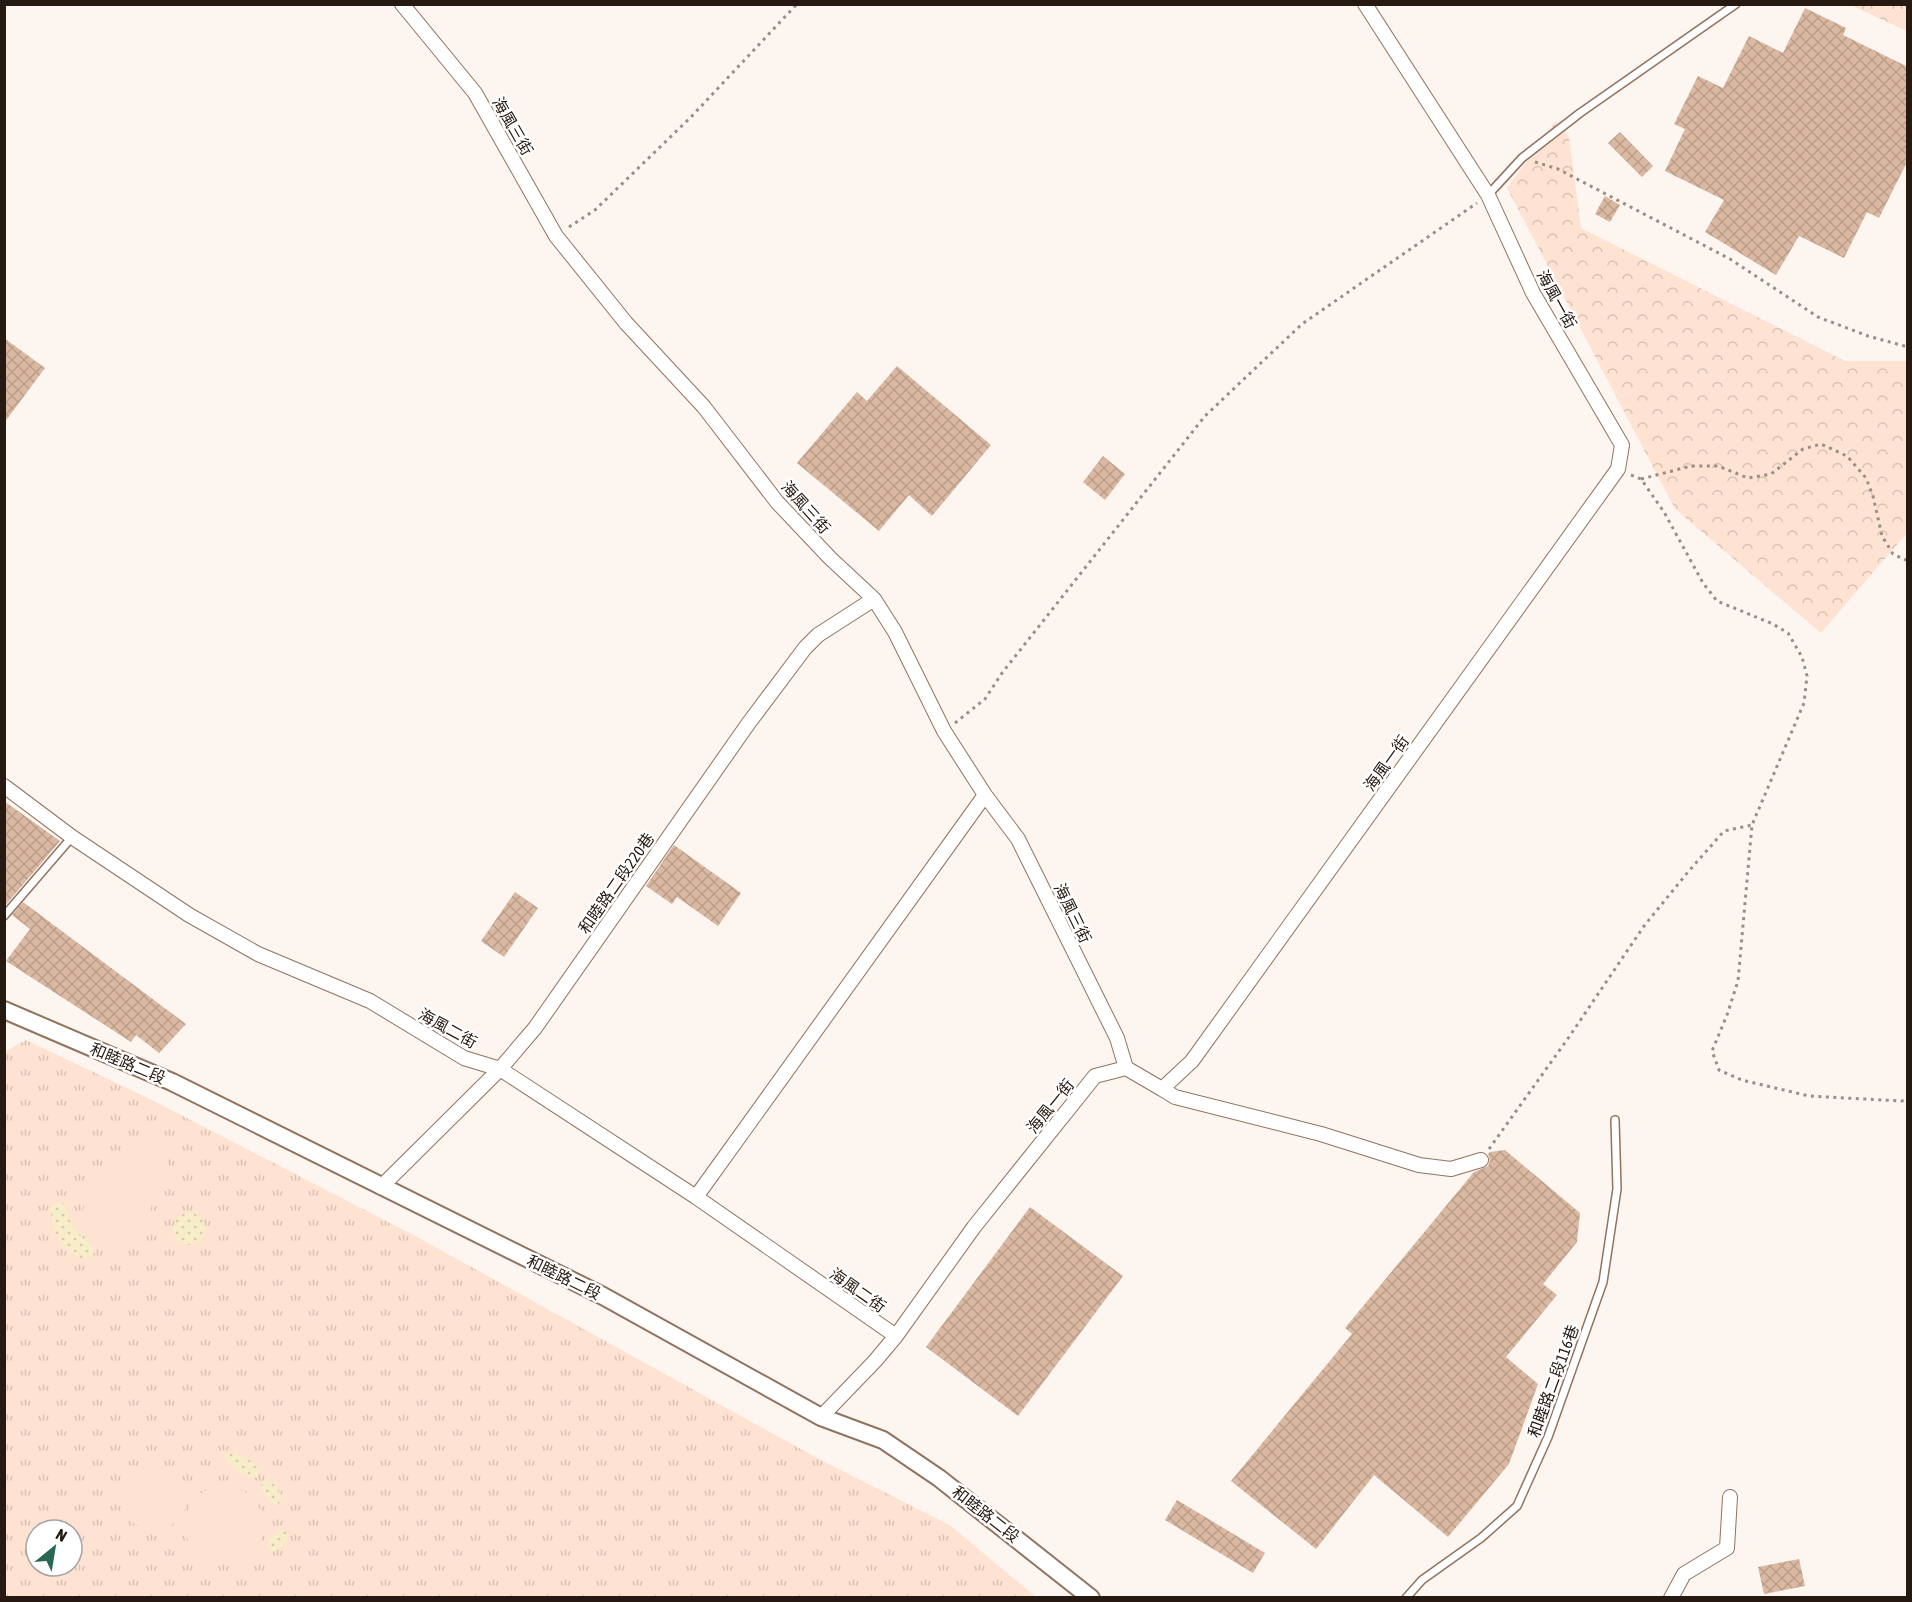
<svg xmlns="http://www.w3.org/2000/svg" width="1912" height="1602" font-family="'Asap Condensed','Noto Sans TC',sans-serif">
	<style>
		.grass { fill: url(#grass-tufts); fill-rule: evenodd }
		.forest { fill: url(#forest-crowns) }
		.sand { fill: url(#sand-dots) }
		.pitch { fill: #fee3d2 }
		.building { fill: url(#building-cross-hatch) }
		.lines { fill: none; stroke-linecap: round; stroke-linejoin: round }
		.service-casing { stroke: #92735e; stroke-width: 10 }
		.minor-casing { stroke: #92735e; stroke-width: 16 }
		.tertiary-casing { stroke: #92735e; stroke-width: 20 }
		.path { stroke: #988f88; stroke-width: 3; stroke-dasharray: 3 4.5; stroke-linecap: butt }
		.service { stroke: #fff; stroke-width: 7 }
		.minor { stroke: #fff; stroke-width: 14 }
		.tertiary { stroke: #fff; stroke-width: 16 }
		.labels { text-anchor: middle; stroke-width: 5; stroke-linejoin: round; paint-order: stroke }
		.street-label { font-size: 16px; fill: #251911; stroke: #fff }
	</style>
	<defs>
		<pattern id="grass-tufts" width="24" height="20" patternUnits="userSpaceOnUse" patternTransform="scale(1.5)"><rect width="24" height="20" fill="#fee3d2"/><path d="M3 7l-1-3M5 7V3M7 7l1-3M15 17l-1-3M17 17v-4M19 17l1-3" fill="none" stroke="#dac2b3"/></pattern>
		<pattern id="forest-crowns" width="20" height="18" patternUnits="userSpaceOnUse" patternTransform="scale(1.5)"><rect width="20" height="18" fill="#fee3d2"/><path d="M2 6a3 3 0 1 1 6 0M12 15a3 3 0 1 1 6 0" fill="none" stroke="#dac2b3"/></pattern>
		<pattern id="sand-dots" width="8" height="8" patternUnits="userSpaceOnUse" patternTransform="scale(1.5)"><rect width="8" height="8" fill="#f7edc8"/><path d="M2 2h.1M6 6h.1" fill="none" stroke="#d4cbab" stroke-width="1.8" stroke-linecap="round"/></pattern>
		<pattern id="building-cross-hatch" width="8" height="8" patternUnits="userSpaceOnUse" patternTransform="scale(1.5)"><rect width="8" height="8" fill="#dab8a1"/><path d="M0 0l8 8M0 8l8-8" fill="none" stroke="#bb9e8a"/></pattern>
	</defs>
	<rect width="100%" height="100%" fill="#fcf5f0"/>
	<path class="grass" d="M26,1040L152,1100L419,1238L817,1458L951,1526L1036,1597L5,1598L4,1052ZM36,1530H72V1566H36Z"/>
	<path class="forest" d="M1850,5H1907V31Z
		M1556,121L1569,137L1581,228L1845,361H1907V533L1821,633L1675,509L1507,188Z"/>
	<path class="sand" d="M57,1202L65,1204C68,1215 71,1225 79,1235C86,1242 91,1240 95,1251L91,1257L79,1258C58,1245 54,1232 50,1208Z
		M173 1229a16 16 0 1 1 32 0a16 16 0 1 1-32 0Z
		M228,1453C240,1454 253,1460 259,1471L257,1478C245,1477 230,1468 224,1457Z
		M266,1480L275,1485L282,1496L278,1505L271,1503L261,1489L262,1482Z
		M283,1530L289,1534C286,1544 282,1548 272,1552L267,1547C269,1538 274,1532 283,1530Z"/>
	<path class="pitch" d="M150,1141L168,1156L169,1178L154,1198L142,1238C123,1250 107,1244 88,1235L83,1209L91,1193L104,1180L112,1165L132,1143Z
		M121 1497a33 33 0 1 1 66 0a33 33 0 1 1-66 0Z
		M185 1525a39 39 0 1 1 78 0a39 39 0 1 1-78 0Z"/>
	<path class="building" d="M1805,8L1846,28L1843,35L1908,67V160L1879,218L1867,212L1844,258L1799,236L1776,275L1705,232L1724,200L1665,171L1685,129L1674,124L1698,76L1723,88L1749,36L1783,53Z
		M1620,132L1653,166L1642,177L1608,143Z
		M1605,196L1620,205L1610,222L1595,214Z
		M4,338L45,368L4,423Z
		M897,366L991,445L932,516L909,495L879,531L797,463L857,392L867,401Z
		M1103,456L1125,474L1105,500L1083,482Z
		M4,801L60,841L4,907Z
		M674,845L741,893L718,926L677,897L672,904L646,886Z
		M515,892L538,908L504,957L481,941Z
		M23,902L186,1024L159,1053L136,1035L131,1042L6,961L30,929L12,915Z
		M1505,1150L1580,1213L1577,1242L1543,1284L1557,1295L1506,1357L1538,1384L1509,1464L1448,1537L1374,1475L1316,1549L1231,1481L1352,1334L1345,1328L1474,1172L1488,1166L1490,1161L1488,1154L1490,1152Z
		M1030,1207L1123,1276L1018,1416L926,1347Z
		M1177,1500L1265,1553L1253,1573L1165,1520Z
		M1799,1559L1805,1586L1764,1594L1758,1567Z"/>
	<g class="lines">
		<g class="service-casing">
			<path id="service" d="M1488,195L1522,158L1580,113L1736,4
				M4,916L72,837
				M1406,1598L1422,1580L1481,1538L1517,1506L1548,1437L1603,1282L1617,1189L1615,1120"/>
		</g>
		<g class="minor-casing">
			<path id="minor" d="M402,4L475,93L556,236L626,323L704,407L777,502L830,558L874,599L895,632L944,731L985,795L1018,839L1117,1038L1126,1068
				M4,786L72,837L189,915L258,954L370,1001L464,1058L500,1069L696,1197L896,1336
				M1162,1089L1175,1097L1321,1134L1419,1165L1451,1169L1481,1160
				M381,1187L500,1069L535,1028L748,724L805,648L818,635L874,599
				M696,1197L985,795
				M821,1417L875,1361L896,1336L974,1227L1095,1076L1126,1068L1162,1089L1192,1061L1618,469L1622,445L1533,293L1488,195L1365,4
				M1671,1598L1684,1574L1727,1548L1730,1497"/>
		</g>
		<g class="tertiary-casing">
			<path id="tertiary" d="M4,1010L172,1082L603,1296L821,1417L883,1440L939,1478L1091,1598"/>
		</g>
		<path class="path" d="M1535,162L1558,169L1730,259L1818,317L1868,336L1908,347
			M569,227L595,210L691,117L797,4
			M1631,475L1641,479L1664,512L1703,583L1717,601L1773,624L1788,633L1802,657L1807,676L1804,703L1752,825L1738,981L1727,1015L1712,1051L1719,1070L1742,1080L1809,1096L1901,1101L1908,1100
			M1641,479L1691,466H1718L1748,478L1771,474L1803,449L1821,444L1847,456L1866,478L1873,496L1882,536L1893,554L1908,561
			M955,723L985,699L1002,673L1205,416L1302,324L1477,203
			M1489,1149L1569,1037L1644,926L1688,872L1724,831L1752,825"/>
		<use href="#service" class="service"/>
		<use href="#minor" class="minor"/>
		<use href="#tertiary" class="tertiary"/>
	</g>
	<g class="labels">
		<g class="street-label">
			<text transform="translate(513 126) rotate(60)" y="6">海風三街</text>
			<text transform="translate(1557 299) rotate(61)" y="6">海風一街</text>
			<text transform="translate(806 507) rotate(48)" y="6">海風三街</text>
			<text transform="translate(1386 763) rotate(-54)" y="6">海風一街</text>
			<text transform="translate(616 883) rotate(-55)" y="6">和睦路二段220巷</text>
			<text transform="translate(1073 913) rotate(64)" y="6">海風三街</text>
			<text transform="translate(448 1028) rotate(29)" y="6">海風二街</text>
			<text transform="translate(128 1063) rotate(23)" y="6">和睦路二段</text>
			<text transform="translate(1050 1106) rotate(-51)" y="6">海風一街</text>
			<text transform="translate(564 1277) rotate(26)" y="6">和睦路二段</text>
			<text transform="translate(858 1290) rotate(35)" y="6">海風二街</text>
			<text transform="translate(1553 1381) rotate(-70)" y="6">和睦路二段116巷</text>
			<text transform="translate(986 1514) rotate(38)" y="6">和睦路二段</text>
		</g>
	</g>
	<rect width="1912" height="1602" fill="none" stroke="#251911" stroke-width="12"/>
	<g transform="translate(54 1548) rotate(30)"><circle r="28" fill="#ffffff" stroke="#a8a3a0" stroke-width="1.5"/>
	<path d="M0-4.5L10 22L0 15L-10 22Z" fill="#2a6753"/>
	<text y="-9" font-size="16" font-weight="bold" text-anchor="middle" fill="#251911">N</text>
	</g>
</svg>
